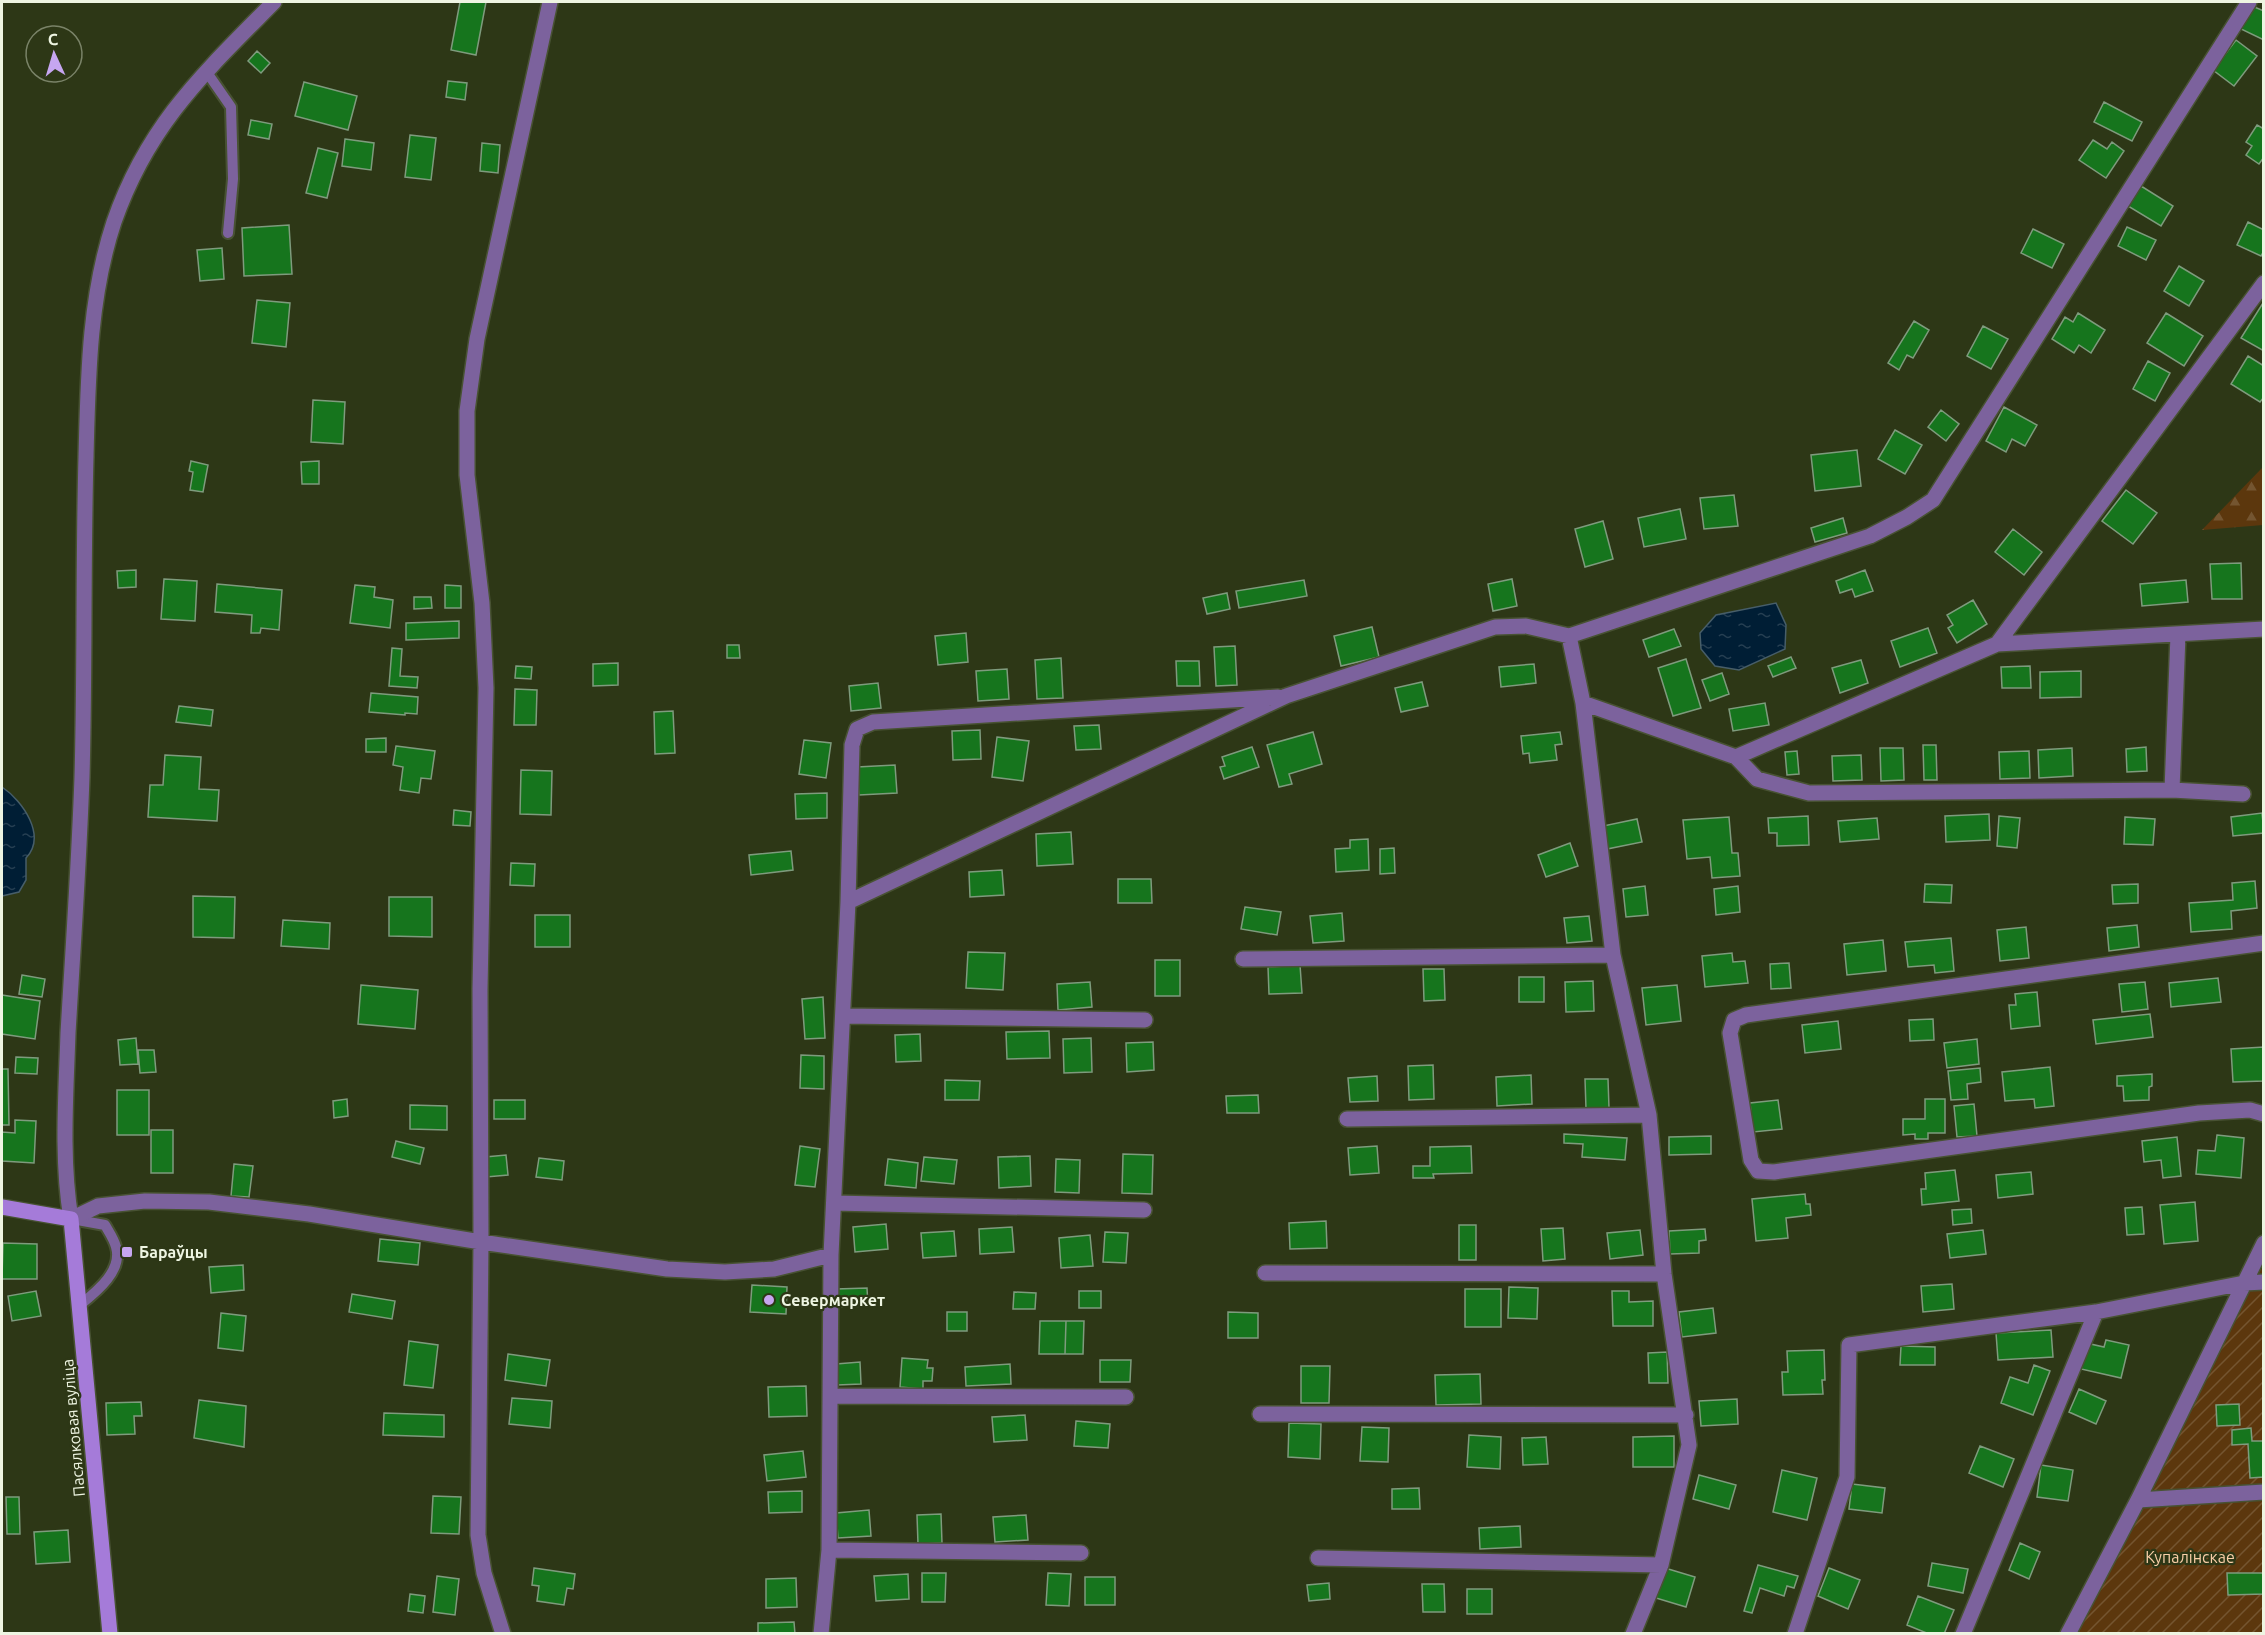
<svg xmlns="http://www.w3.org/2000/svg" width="2265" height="1635" font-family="Ubuntu,sans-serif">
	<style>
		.forest { fill: url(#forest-firs) }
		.garden { fill: url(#garden-furrows) }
		.water { fill: url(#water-ripples); stroke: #475e69; stroke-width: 1.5 }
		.building { fill: #16751d; stroke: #7e9b7d; stroke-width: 1.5 }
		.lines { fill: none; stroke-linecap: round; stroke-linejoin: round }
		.service-casing { stroke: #485233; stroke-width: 14 }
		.minor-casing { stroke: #485233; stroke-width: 18 }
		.tertiary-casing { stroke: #485233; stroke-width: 18 }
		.secondary-casing { stroke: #485233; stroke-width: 18 }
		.service { stroke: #7c629d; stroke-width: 10 }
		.minor { stroke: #7c629d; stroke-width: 15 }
		.tertiary { stroke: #7c629d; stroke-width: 15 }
		.secondary { stroke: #a57bd9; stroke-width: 15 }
		.poi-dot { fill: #c6a6f0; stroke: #2d3716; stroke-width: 2 }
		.labels { text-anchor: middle; stroke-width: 4.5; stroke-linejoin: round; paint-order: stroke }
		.poi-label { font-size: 16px; font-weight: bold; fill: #eef5e2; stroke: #2d3716; text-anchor: start }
		.street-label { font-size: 16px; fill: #eef5e2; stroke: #2d3716 }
		.park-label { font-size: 16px; fill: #facfa8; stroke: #2d3716 }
	</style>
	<defs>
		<pattern id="forest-firs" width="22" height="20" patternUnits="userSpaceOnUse" patternTransform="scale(1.5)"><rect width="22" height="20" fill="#5c370d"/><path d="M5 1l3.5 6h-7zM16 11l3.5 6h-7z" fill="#745530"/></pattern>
		<pattern id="garden-furrows" width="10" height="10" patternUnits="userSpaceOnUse" patternTransform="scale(1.5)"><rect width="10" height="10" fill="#5c370d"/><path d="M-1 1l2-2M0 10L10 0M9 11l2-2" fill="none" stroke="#745530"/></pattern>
		<pattern id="water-ripples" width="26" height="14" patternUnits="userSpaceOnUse" patternTransform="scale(1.5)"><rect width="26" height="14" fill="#001e35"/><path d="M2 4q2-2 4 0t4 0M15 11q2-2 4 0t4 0" fill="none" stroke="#263f52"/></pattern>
	</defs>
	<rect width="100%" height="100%" fill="#2d3716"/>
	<path class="forest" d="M2263,467V525L2202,530Z"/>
	<path class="garden" d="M2263,1269V1633L2068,1634L2250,1270Z"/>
	<path class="water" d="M1776,603L1786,625L1785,649L1739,670L1715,666L1701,649L1700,633L1716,615Z
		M2,787C23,801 47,836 26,858V880L19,892L2,896Z"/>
	<path class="building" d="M460,2H486L476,55L451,50Z
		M2252,6L2264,11V40L2241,29Z
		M2236,40L2257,56L2234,86L2213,70Z
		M257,51L270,63L261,73L248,61Z
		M448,81L467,83L465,100L446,97Z
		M304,82L357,96L348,130L295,116Z
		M2104,102L2142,122L2132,141L2094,122Z
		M251,120L272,124L269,139L248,135Z
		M2257,125L2264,129V157L2259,164L2246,155L2252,146L2246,142Z
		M410,135L436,138L431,180L405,177Z
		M345,139L374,143L371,170L342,166Z
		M2093,140L2107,149L2112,142L2124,151L2106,178L2079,160Z
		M482,143L500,145L498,173L480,171Z
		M318,148L338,153L327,198L306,193Z
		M2141,186L2173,206L2161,226L2128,206Z
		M2248,222L2264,230V251L2261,256L2237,245Z
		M289,225L292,274L244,276L242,228Z
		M2127,227L2156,240L2146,260L2118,246Z
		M2033,229L2064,244L2052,268L2021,253Z
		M222,248L224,279L200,281L197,250Z
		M2179,266L2204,281L2189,306L2164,291Z
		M257,300L290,303L286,347L252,343Z
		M2263,303L2264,304V351L2241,338Z
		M2078,313L2105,330L2091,353L2079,345L2074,353L2052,339L2065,317L2073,322Z
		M2166,313L2203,336L2184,366L2147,343Z
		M1914,321L1929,330L1913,358L1907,355L1899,370L1888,363Z
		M1983,326L2008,339L1991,369L1967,356Z
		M2248,356L2264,366V397L2260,402L2231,384Z
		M2148,361L2170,373L2155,401L2133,389Z
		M313,400L345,402L343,444L311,442Z
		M2004,407L2037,425L2025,446L2012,439L2006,452L1986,441Z
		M1941,410L1959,424L1946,441L1928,427Z
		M1895,430L1922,445L1905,474L1878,459Z
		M1857,450L1861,486L1815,491L1811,455Z
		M191,461L208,465L203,492L190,490L193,472L189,471Z
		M319,461V484H302L301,462Z
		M2126,490L2157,513L2133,544L2102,521Z
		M1734,495L1738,526L1704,529L1700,498Z
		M1680,509L1686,539L1644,547L1638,518Z
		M1843,518L1847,533L1815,542L1811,528Z
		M1603,521L1613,559L1585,567L1575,529Z
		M2013,529L2042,552L2024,575L1995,552Z
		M2241,563L2242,599H2212L2210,564Z
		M136,570V587L118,588L117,571Z
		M1865,570L1873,591L1855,597L1852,589L1840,593L1836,581Z
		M164,579L197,581L195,621L161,619Z
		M1512,579L1517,606L1493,611L1488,584Z
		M1304,580L1307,596L1239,608L1236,591Z
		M2186,580L2188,602L2142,606L2140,584Z
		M217,584L282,590L279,630L261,628L260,633H251L252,615L215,612Z
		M355,585L375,587L374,597L393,600L390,628L350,623Z
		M445,585L461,586V608H445Z
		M1227,593L1230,609L1207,614L1203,598Z
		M414,597H431L432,608L414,609Z
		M1973,600L1987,624L1957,643L1948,628L1953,625L1947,615Z
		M459,621V638L406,640V623Z
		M1372,627L1379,657L1341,666L1334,636Z
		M1928,628L1937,653L1900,667L1891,641Z
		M1674,629L1681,646L1649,657L1643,640Z
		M966,633L968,662L938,665L935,636Z
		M727,645H739L740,658H727Z
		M1235,646L1237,685L1216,686L1214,647Z
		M392,648L402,649L400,676L418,677L417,688L389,686Z
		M1791,657L1796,668L1773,677L1768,666Z
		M1061,658L1063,698L1037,699L1035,660Z
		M1686,659L1701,708L1673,716L1658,668Z
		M1861,660L1868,683L1840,693L1832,668Z
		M1176,661H1199L1200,686H1177Z
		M618,663V685L593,686V664Z
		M1534,664L1536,683L1501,687L1499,667Z
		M516,666L532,667L531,679L515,678Z
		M2030,666L2031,688H2002L2001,667Z
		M1007,669L1009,699L978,701L976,671Z
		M2081,671V697L2040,698V672Z
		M1722,673L1729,694L1710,701L1702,680Z
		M1422,682L1428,706L1401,712L1395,688Z
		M878,683L881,708L851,711L849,686Z
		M515,689L537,690L536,725H514Z
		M371,693L418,697L417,714L405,713V715L369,712Z
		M1765,703L1769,725L1733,731L1729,709Z
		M179,706L213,710L211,726L176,722Z
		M673,711L675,753L655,754L654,712Z
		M1099,725L1101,749L1076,750L1074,726Z
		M980,730L981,759L953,760L952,731Z
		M1313,732L1322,764L1289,774L1292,784L1279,787L1267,745Z
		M1560,732L1562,744L1555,745L1557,760L1530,763L1529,753L1523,754L1521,736Z
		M997,737L1029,741L1023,781L992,777Z
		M386,738V752H366V739Z
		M804,740L831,743L826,778L799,774Z
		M1923,745H1936L1937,780H1924Z
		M396,746L435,751L431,779L421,778L419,793L400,790L403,767L393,765Z
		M1252,747L1259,767L1224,779L1220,767L1225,766L1222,757Z
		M2146,747L2147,771L2127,772L2126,749Z
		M1880,748H1903L1904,780L1881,781Z
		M2072,748L2073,776L2039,778L2038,750Z
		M1797,751L1799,774L1787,775L1785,752Z
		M2029,751L2030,778L2000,779L1999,752Z
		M165,755L201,757L199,789L219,790L217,821L148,817L150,785H163Z
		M1861,755L1862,780L1833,781L1832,756Z
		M895,765L897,793L859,795L857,767Z
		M521,770L552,771L551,815L520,814Z
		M827,793V818L796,819L795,794Z
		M454,810L471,812L470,826L453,825Z
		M2262,813L2264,833L2233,836L2231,817Z
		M1989,814L1990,840L1946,842L1945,816Z
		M1808,816L1809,845L1777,846V833H1769L1768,818Z
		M1999,816L2020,818L2017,848L1997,846Z
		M1729,817L1732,853H1738L1740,876L1712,878L1710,857L1687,859L1683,820Z
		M2125,817L2155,819L2153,845L2124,844Z
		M1877,818L1879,839L1840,842L1838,821Z
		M1637,819L1642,842L1607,849L1603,826Z
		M1071,832L1073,864L1037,866L1036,834Z
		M1368,839L1369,870L1336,872L1335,849L1350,848V840Z
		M1570,843L1578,866L1546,877L1538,855Z
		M1394,848L1395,873L1380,874V849Z
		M791,851L793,870L751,875L749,855Z
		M511,863L535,864L534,886L510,885Z
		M1002,870L1004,895L970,897L969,872Z
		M1118,879H1151L1152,903H1118Z
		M2255,881L2257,908L2231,911L2232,929L2191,932L2189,903L2233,900L2232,883Z
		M1925,884L1952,885L1951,903L1924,902Z
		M2138,884V903L2113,904L2112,885Z
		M1645,886L1648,915L1626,917L1623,889Z
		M1738,886L1740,912L1716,915L1714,889Z
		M193,896L235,897L234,938L193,937Z
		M389,897H432V937L389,936Z
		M1245,907L1281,912L1277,935L1241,929Z
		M1342,913L1344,941L1313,943L1310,916Z
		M535,915H570V947H535Z
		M1589,916L1592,941L1567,943L1564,918Z
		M283,920L330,923L329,949L281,946Z
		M2137,925L2139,947L2109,951L2107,928Z
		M2026,927L2029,958L2000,961L1997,930Z
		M1951,938L1954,971L1935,973L1934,965L1908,967L1905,942Z
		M1883,940L1886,971L1847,975L1844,944Z
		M968,952L1005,953L1003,990L966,988Z
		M1732,953L1733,962L1745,961L1748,983L1705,987L1702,956Z
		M1155,960H1180V996H1155Z
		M1789,963L1791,988L1771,989L1770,964Z
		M1300,965L1302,993L1269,994L1268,967Z
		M1423,969H1444L1445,1000L1424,1001Z
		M22,975L45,979L42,997L19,994Z
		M1519,977H1544V1002H1519Z
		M2218,978L2221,1002L2171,1007L2169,983Z
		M1593,981L1594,1011L1566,1012L1565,982Z
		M1090,982L1092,1007L1058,1010L1057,984Z
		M2145,982L2148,1009L2122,1012L2119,984Z
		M361,985L418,990L415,1029L358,1024Z
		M1677,985L1681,1021L1646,1025L1642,988Z
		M2037,992L2040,1026L2011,1029L2009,1005H2016L2015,994Z
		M2,995L40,1001L35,1039L2,1034Z
		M823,997L825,1038L805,1039L802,999Z
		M2150,1014L2153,1037L2096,1044L2093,1020Z
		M1933,1019L1934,1040L1910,1041L1909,1020Z
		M1838,1021L1841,1049L1805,1053L1802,1025Z
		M1049,1031L1050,1058L1007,1059L1006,1032Z
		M920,1034L921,1061L896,1062L895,1035Z
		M136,1038L138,1064L120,1065L118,1040Z
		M1091,1038L1092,1072L1064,1073L1063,1039Z
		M1977,1039L1979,1064L1947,1068L1944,1043Z
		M1153,1042L1154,1070L1127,1072L1126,1043Z
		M2264,1047V1081L2233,1082L2231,1049Z
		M138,1050H154L156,1072L140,1073Z
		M801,1055L824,1056V1089L800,1088Z
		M16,1057L38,1058L37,1074L15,1073Z
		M1433,1065L1434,1099L1409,1100L1408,1066Z
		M2050,1067L2054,1106L2035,1108L2034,1099L2005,1101L2002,1072Z
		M1980,1068L1981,1082L1967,1084L1968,1099L1951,1100L1948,1071Z
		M2,1069H8L9,1125H2Z
		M2152,1074V1086L2149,1087V1100L2124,1101L2123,1086H2117V1076Z
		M1531,1075L1532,1104L1497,1106L1496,1077Z
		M1377,1076L1378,1101L1350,1102L1348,1078Z
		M1585,1079H1608L1609,1108L1586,1109Z
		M945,1080L980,1081L979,1100H945Z
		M117,1090H149V1135H117Z
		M1258,1095L1259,1113H1227L1226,1096Z
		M347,1099L348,1116L334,1118L333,1101Z
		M1925,1099H1945V1133H1928V1139H1915V1134L1903,1135V1119H1925Z
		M494,1100H525V1119H494Z
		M1778,1100L1782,1129L1753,1132L1750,1103Z
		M1974,1104L1977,1136L1957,1137L1954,1106Z
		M410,1105L447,1106V1130L410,1129Z
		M15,1120L36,1121L34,1163L2,1161V1132L15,1133Z
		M151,1130H173V1173H151Z
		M1564,1134L1627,1138L1625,1160L1582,1157L1583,1144L1564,1143Z
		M2217,1135L2244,1138L2241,1178L2196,1174L2198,1150L2215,1151Z
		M1711,1136V1154L1669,1155V1137Z
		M2177,1137L2181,1176L2163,1178L2161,1160L2144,1162L2142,1141Z
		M396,1141L424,1148L420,1164L392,1157Z
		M800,1146L820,1149L815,1187L795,1185Z
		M1377,1146L1379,1173L1350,1175L1348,1148Z
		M1471,1146L1472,1173L1433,1174L1434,1178H1413V1166H1430V1147Z
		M1123,1154L1153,1155L1152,1194L1122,1193Z
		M506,1155L508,1175L486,1177L485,1157Z
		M1030,1156L1031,1186L999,1188L998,1157Z
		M924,1157L957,1160L954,1184L921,1181Z
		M539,1158L564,1161L562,1180L536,1177Z
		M888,1159L918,1163L916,1188L885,1185Z
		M1056,1159L1080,1160L1079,1193L1055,1192Z
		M234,1164L253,1166L249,1197L231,1196Z
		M1955,1170L1959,1201L1922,1205L1921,1189H1926L1925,1173Z
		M2031,1172L2033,1194L1998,1198L1996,1175Z
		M1805,1194L1806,1204H1810L1811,1215L1786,1218L1788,1238L1756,1241L1752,1199Z
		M2195,1202L2198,1241L2164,1244L2160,1205Z
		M2142,1207L2144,1234L2127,1235L2125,1208Z
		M1971,1209L1972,1223L1953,1225L1952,1210Z
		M1326,1221L1327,1248L1290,1249L1289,1223Z
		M886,1224L888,1249L855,1252L853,1227Z
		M1459,1225H1476V1260H1459Z
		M1012,1227L1014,1252L980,1254L979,1229Z
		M1563,1228L1565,1259L1543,1261L1541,1229Z
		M1705,1229L1706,1240L1699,1241V1253L1670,1254L1669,1231Z
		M1640,1230L1643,1255L1610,1259L1607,1233Z
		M1983,1230L1986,1254L1950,1258L1947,1234Z
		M954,1231L956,1256L923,1258L921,1233Z
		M1105,1232L1128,1233L1126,1263L1103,1262Z
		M1090,1235L1093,1266L1061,1268L1059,1238Z
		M380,1239L420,1243L418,1265L378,1261Z
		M3,1243L37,1244V1279H2Z
		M243,1265L244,1290L211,1293L209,1267Z
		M1952,1284L1954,1309L1923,1312L1921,1286Z
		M752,1285L787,1287L786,1314L750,1312Z
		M1509,1287L1538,1288L1537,1319L1508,1318Z
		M867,1288L868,1306L837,1307L836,1289Z
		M1465,1289H1501V1327H1465Z
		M36,1291L41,1316L12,1321L8,1296Z
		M1079,1291H1101V1308H1079Z
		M1612,1291H1629V1302L1653,1301V1326H1613Z
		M1014,1292L1036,1293L1035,1309H1013Z
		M352,1294L395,1301L392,1319L349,1312Z
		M1713,1308L1716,1333L1682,1337L1679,1312Z
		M947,1312H967V1331H947Z
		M1228,1312L1258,1313V1338H1228Z
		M221,1313L246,1316L243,1351L218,1348Z
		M1040,1321H1066L1065,1354H1039Z
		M1066,1321H1084L1083,1354H1065Z
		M2051,1330L2053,1357L1998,1360L1996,1333Z
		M2106,1340L2129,1345L2121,1378L2081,1369L2086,1343L2104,1347Z
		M409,1341L438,1345L433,1388L404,1385Z
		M1901,1346L1935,1347V1365H1900Z
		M1824,1350L1825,1380H1822L1823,1394L1783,1395L1782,1372H1788L1787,1351Z
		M1667,1352L1668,1383H1649L1648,1353Z
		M508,1354L550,1360L546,1386L505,1380Z
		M902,1358L928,1360L927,1368H933L932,1381H923V1389L900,1387Z
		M1100,1360H1131L1130,1382H1100Z
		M860,1362L861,1384L837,1385L836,1364Z
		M1010,1364L1011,1384L966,1386L965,1367Z
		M2034,1365L2050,1371L2033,1415L2001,1403L2010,1377L2028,1383Z
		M1301,1366H1330L1329,1403H1301Z
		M1480,1374L1481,1404L1436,1405L1435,1375Z
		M806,1386L807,1416L769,1417L768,1387Z
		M2079,1389L2106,1401L2096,1424L2069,1412Z
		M512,1398L552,1401L550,1428L509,1424Z
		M1737,1399L1738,1424L1701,1426L1699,1401Z
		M199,1400L246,1406L244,1447L194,1438Z
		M141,1402L142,1416H134L135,1434L107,1435L106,1403Z
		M2239,1404L2240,1425L2217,1426L2216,1405Z
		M384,1413L444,1415V1437L383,1435Z
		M1025,1415L1027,1440L994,1442L992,1417Z
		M1076,1421L1110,1424L1108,1448L1074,1446Z
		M1289,1423L1321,1424L1320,1459L1288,1457Z
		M1362,1427L1389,1428L1388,1462L1360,1461Z
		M2251,1428L2252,1441H2264V1477L2250,1478L2248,1444L2232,1445V1430Z
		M1469,1435L1501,1437L1500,1469L1467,1467Z
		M1674,1436V1467H1633V1437Z
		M1546,1437L1548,1464L1523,1465L1522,1438Z
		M1980,1446L2014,1459L2003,1487L1969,1473Z
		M803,1451L806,1477L767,1481L764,1455Z
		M2041,1465L2073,1470L2068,1501L2037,1497Z
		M1782,1470L1817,1478L1807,1520L1773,1512Z
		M1699,1475L1736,1485L1729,1509L1693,1499Z
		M1852,1484L1885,1488L1882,1513L1849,1509Z
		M1419,1488L1420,1509H1392V1489Z
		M802,1491V1512L769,1513L768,1492Z
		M433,1496L461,1497L459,1534L431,1533Z
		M6,1497H19L20,1534H7Z
		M869,1510L871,1536L838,1538L836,1513Z
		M941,1514L942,1543L918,1544L917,1515Z
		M1026,1515L1028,1540L995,1542L993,1517Z
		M1520,1526L1521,1547L1480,1549L1479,1528Z
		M68,1530L70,1562L36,1564L34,1532Z
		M2020,1543L2040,1552L2029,1579L2009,1570Z
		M1932,1563L1968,1569L1963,1593L1928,1586Z
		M1758,1565L1798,1576L1794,1588L1787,1586L1784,1596L1760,1588L1752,1613L1744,1611Z
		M534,1568L575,1574L573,1589L567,1588L564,1605L537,1601L539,1586L532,1585Z
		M1665,1568L1695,1577L1686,1607L1656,1598Z
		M1829,1568L1860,1580L1848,1609L1818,1596Z
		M922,1573H946L945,1602H922Z
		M1048,1573L1071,1574L1069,1606L1046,1605Z
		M2227,1573H2264V1594L2228,1595Z
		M908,1574L909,1599L876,1601L874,1576Z
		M437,1576L459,1579L455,1615L433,1612Z
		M1085,1577H1115V1605H1085Z
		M796,1578L797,1607L766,1608V1579Z
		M1329,1583L1330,1599L1309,1601L1307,1585Z
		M1422,1584H1444L1445,1612H1423Z
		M1467,1589H1492V1614H1467Z
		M410,1594L425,1596L423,1613L408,1611Z
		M1918,1596L1954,1610L1944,1634H1929L1907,1625Z
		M794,1622L795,1634H758V1623Z"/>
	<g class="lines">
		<g class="service-casing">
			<path id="service" d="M206,71L231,107L233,179L228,233
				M72,1219L105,1225C109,1232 114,1239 116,1247C123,1271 96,1292 80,1305"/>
		</g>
		<g class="minor-casing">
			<path id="minor" d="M1569,636L1583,703L1613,955L1649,1115L1664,1274L1689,1445L1661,1565L1633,1634
				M1997,644L2264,283
				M1583,703L1736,757L1757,779L1809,793L2172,790L2243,794
				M1736,757L1997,644L2264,629
				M2172,790L2178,635
				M848,902L1286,696L1495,627L1526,626L1569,636L1870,536L1907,517L1933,500L2249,2
				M2264,943L1746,1015L1734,1020L1730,1033L1751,1160L1758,1171L1774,1172L2199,1113L2250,1110L2264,1114
				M1243,959L1613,955
				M843,1016L1145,1020
				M1347,1119L1649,1115
				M834,1203L1144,1210
				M71,1219L98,1206L145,1201L209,1202L309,1214L481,1242L667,1269L725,1272L774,1269L831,1255
				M1265,1273L1664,1274
				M831,1396L1126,1397
				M1260,1414L1686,1415
				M2138,1500L2264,1492
				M829,1550L1081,1553
				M1318,1558L1661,1565
				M503,1634L484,1573L478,1535L481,1242L480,989L486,688L482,603L467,475V411L477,339L550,2
				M821,1634L829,1550L831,1255L848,902L852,745L857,729L873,722L1278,697
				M1795,1634L1847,1477L1849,1345L2096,1312L2244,1283L2264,1282
				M1963,1634L2096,1312
				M2068,1634L2138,1500L2264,1243"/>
		</g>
		<g class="tertiary-casing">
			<path id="tertiary" d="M71,1219C61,1158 66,1095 68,1033C73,948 79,863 82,777C85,670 83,564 86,457C88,378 89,297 114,222C148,124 204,73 274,2"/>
		</g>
		<g class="secondary-casing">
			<path id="secondary" d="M2,1207L71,1219L110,1634"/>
		</g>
		<use href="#service" class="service"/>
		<use href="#minor" class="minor"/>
		<use href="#tertiary" class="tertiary"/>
		<use href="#secondary" class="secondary"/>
	</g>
	<g class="poi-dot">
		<rect x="121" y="1246" width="12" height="12" rx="3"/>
		<circle cx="769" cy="1300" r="6"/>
	</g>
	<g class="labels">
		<g class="poi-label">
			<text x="139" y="1258">Бараўцы</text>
			<text x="781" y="1306">Севермаркет</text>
		</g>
		<g class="street-label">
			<text transform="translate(73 1428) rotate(-95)" y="6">Пасялковая вуліца</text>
		</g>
		<g class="park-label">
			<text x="2190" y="1563">Купалінскае</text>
		</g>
	</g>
	<rect width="2265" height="1635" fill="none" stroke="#eef5e2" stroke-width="6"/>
	<g transform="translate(54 54) rotate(356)"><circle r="28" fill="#2d3716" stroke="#7a8368" stroke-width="1.5"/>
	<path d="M0-4.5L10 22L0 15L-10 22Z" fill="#c6a6f0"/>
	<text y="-9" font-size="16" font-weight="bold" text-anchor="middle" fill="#eef5e2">С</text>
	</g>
</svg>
